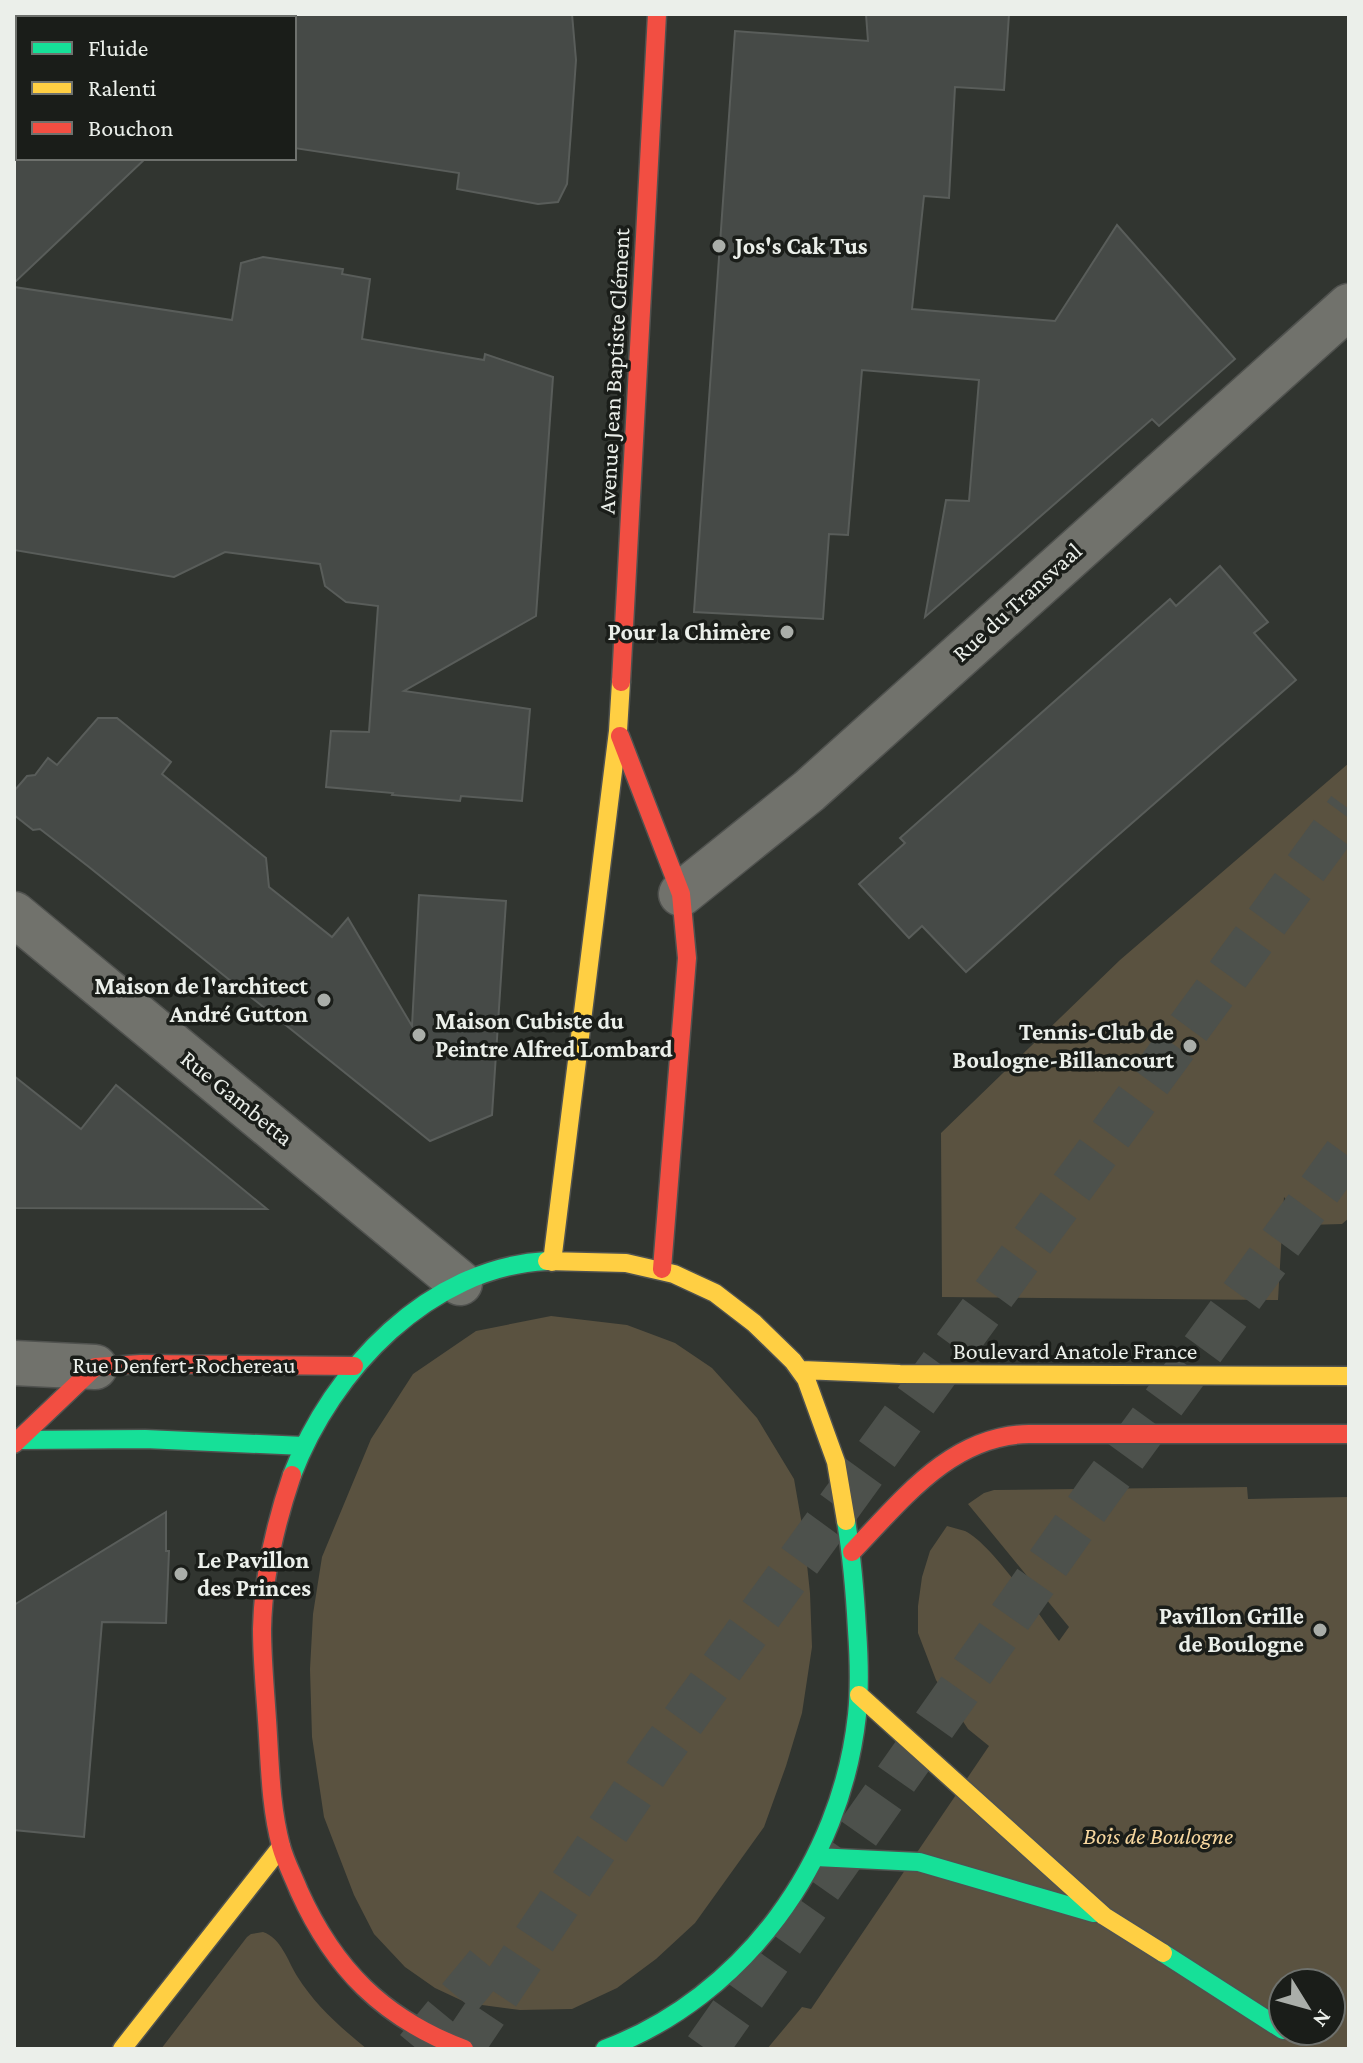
<svg xmlns="http://www.w3.org/2000/svg" width="1363" height="2063" font-family="'Crimson Pro',serif">
	<style>
		.green { fill: #5a5240; fill-rule: evenodd }
		.building { fill: #464a47; stroke: #595d5a; stroke-width: 2 }
		.lines { fill: none; stroke-linecap: round; stroke-linejoin: round }
		.highway-tunnel { stroke: #4d514c; stroke-width: 44; stroke-dasharray: 44 22; stroke-linecap: butt }
		.street-casing { stroke: #50524f; stroke-width: 47 }
		.fast-casing { stroke: #50524f; stroke-width: 21 }
		.slow-casing { stroke: #50524f; stroke-width: 21 }
		.jam-casing { stroke: #50524f; stroke-width: 21 }
		.street { stroke: #71726c; stroke-width: 44 }
		.fast { stroke: #16e098; stroke-width: 18 }
		.slow { stroke: #ffcf43; stroke-width: 18 }
		.jam { stroke: #f24e42; stroke-width: 18 }
		.poi-dot { fill: #aaaea9; stroke: #1a1d19; stroke-width: 3 }
		.labels { text-anchor: middle; stroke-width: 7; stroke-linejoin: round; paint-order: stroke }
		.poi-label { font-size: 24px; font-weight: bold; fill: #ebefea; stroke: #1a1d19; text-anchor: end }
		.street-label { font-size: 24px; fill: #ebefea; stroke: #1a1d19 }
		.park-label { font-size: 24px; font-style: italic; fill: #f7d79f; stroke: #1a1d19 }
	</style>
	<rect width="100%" height="100%" fill="#313530"/>
	<path class="green" d="M1349,763V1218L1342,1224L1307,1225L1284,1197L1278,1300L942,1297L941,1133L1120,960Z
		M551,1316L627,1325L675,1343L712,1368L757,1418L794,1479L804,1536L810,1593L812,1647L802,1713L786,1766L764,1827L695,1923L656,1959L617,1988L572,2009L520,2010L467,2003L435,1988L405,1967L374,1934L354,1895L324,1817L312,1737L310,1669L313,1614L322,1557L371,1439L413,1374L476,1331Z
		M1247,1487L1248,1499L1349,1497V2049H767L802,2007L811,2009L989,1746L968,1729L936,1680L918,1633V1606L922,1577L930,1551L947,1526C953,1528 959,1529 965,1531C993,1545 1038,1614 1059,1641L1069,1627L968,1504L984,1493L994,1490ZM1283,1983H1331V2031H1283Z
		M263,1932C281,1938 288,1961 297,1976C315,2005 340,2027 367,2049H161L247,1937L251,1934Z"/>
	<path class="building" d="M294,14H572L576,60L571,131L567,184L558,202L538,204L457,189L459,173L294,148Z
		M866,14H1009L1004,90L955,87L949,198L924,196L912,309L1055,321L1117,225L1235,359L1159,426L1152,419L925,617L946,500L969,501L979,380L862,370L848,535L829,534L823,619L694,612L735,31L868,41Z
		M14,158H146L14,283Z
		M263,257L343,269L342,274L370,279L362,339L484,360L485,354L553,377L536,616L404,691L530,709L522,801L461,796L460,801L392,795L393,793L326,787L331,731L369,732L378,606L346,602L325,586L320,564L225,552L174,577L14,550V287L232,320L241,263Z
		M1220,566L1268,622L1254,633L1296,680L1100,851L966,972L922,926L909,938L859,884L905,843L900,838L1170,599L1176,606Z
		M98,718H117L171,762L162,774L266,858L269,887L332,937L348,918L412,1026L419,895L506,901L492,1115L430,1141L89,867L40,829L33,830L14,815V791L27,776L35,775L48,758L57,765Z
		M14,1076L81,1129L116,1085L267,1209L14,1208Z
		M166,1512V1551H169L166,1623L102,1622L84,1837L14,1830V1605Z"/>
	<g class="lines">
		<path class="highway-tunnel" d="M417,2049L493,1957
			M461,2049L656,1758L935,1374L1349,809
			M706,2049L1099,1491L1349,1149"/>
		<g class="street-casing">
			<path id="street" d="M681,894L809,791L1349,306
				M14,914L460,1283
				M14,1363L95,1367"/>
		</g>
		<g class="fast-casing">
			<path id="fast" d="M20,1440L145,1439L304,1446
				M292,1475C332,1370 429,1267 547,1261
				M816,1857L919,1862L1094,1913
				M1163,1953L1283,2030
				M605,2049C744,1996 841,1863 857,1715C860,1687 859,1658 857,1630C855,1593 852,1557 846,1521"/>
		</g>
		<g class="slow-casing">
			<path id="slow" d="M547,1261L626,1263L674,1274L715,1293L754,1323L793,1361L806,1379L836,1462L846,1521
				M552,1262L618,731L621,682
				M802,1370L900,1374L1349,1376
				M859,1695L1104,1916L1163,1953
				M122,2049L281,1847"/>
		</g>
		<g class="jam-casing">
			<path id="jam" d="M621,682L657,14
				M620,736L681,894L687,958L662,1269
				M14,1444L95,1367L141,1364L354,1366
				M292,1475C275,1525 263,1576 262,1629C262,1659 265,1689 267,1720C270,1762 270,1805 281,1846C285,1861 293,1876 299,1891C334,1969 383,2018 464,2049
				M852,1552C902,1500 951,1435 1029,1434H1349"/>
		</g>
		<use href="#street" class="street"/>
		<use href="#fast" class="fast"/>
		<use href="#slow" class="slow"/>
		<use href="#jam" class="jam"/>
	</g>
	<g class="poi-dot">
		<circle cx="719" cy="246" r="8"/>
		<circle cx="787" cy="632" r="8"/>
		<circle cx="324" cy="1000" r="8"/>
		<circle cx="419" cy="1035" r="8"/>
		<circle cx="1190" cy="1046" r="8"/>
		<circle cx="181" cy="1574" r="8"/>
		<circle cx="1320" cy="1630" r="8"/>
	</g>
	<g class="labels">
		<g class="poi-label">
			<text x="735" y="254" text-anchor="start">Jos's Cak Tus</text>
			<text x="771" y="640">Pour la Chimère</text>
			<text x="308" y="994">Maison de l'architect<tspan x="308" dy="28">André Gutton</tspan></text>
			<text x="435" y="1029" text-anchor="start">Maison Cubiste du<tspan x="435" dy="28">Peintre Alfred Lombard</tspan></text>
			<text x="1174" y="1040">Tennis-Club de<tspan x="1174" dy="28">Boulogne-Billancourt</tspan></text>
			<text x="197" y="1568" text-anchor="start">Le Pavillon<tspan x="197" dy="28">des Princes</tspan></text>
			<text x="1304" y="1624">Pavillon Grille<tspan x="1304" dy="28">de Boulogne</tspan></text>
		</g>
		<g class="street-label">
			<text transform="translate(614 371) rotate(-87)" y="8">Avenue Jean Baptiste Clément</text>
			<text transform="translate(1017 602) rotate(-42)" y="8">Rue du Transvaal</text>
			<text transform="translate(237 1098) rotate(39)" y="8">Rue Gambetta</text>
			<text x="1075" y="1359">Boulevard Anatole France</text>
			<text x="184" y="1373">Rue Denfert-Rochereau</text>
		</g>
		<g class="park-label">
			<text x="1158" y="1844">Bois de Boulogne</text>
		</g>
	</g>
	<rect width="1363" height="2063" fill="none" stroke="#ebefea" stroke-width="32"/>
	<rect x="16" y="16" width="280" height="144" fill="#1a1d19" stroke="#6e716d" stroke-width="2"/>
	<rect x="32" y="42" width="40" height="12" fill="#16e098" stroke="#6e716d" stroke-width="2"/>
	<text x="88" y="56" font-size="24" fill="#ebefea">Fluide</text>
	<rect x="32" y="82" width="40" height="12" fill="#ffcf43" stroke="#6e716d" stroke-width="2"/>
	<text x="88" y="96" font-size="24" fill="#ebefea">Ralenti</text>
	<rect x="32" y="122" width="40" height="12" fill="#f24e42" stroke="#6e716d" stroke-width="2"/>
	<text x="88" y="136" font-size="24" fill="#ebefea">Bouchon</text>
	<g transform="translate(1307 2007) rotate(127)"><circle r="38" fill="#1a1d19" stroke="#6e716d" stroke-width="2"/>
	<path d="M0-6L14 30L0 20L-14 30Z" fill="#aaaea9"/>
	<text y="-12" font-size="22" font-weight="bold" text-anchor="middle" fill="#ebefea">N</text>
	</g>
</svg>
